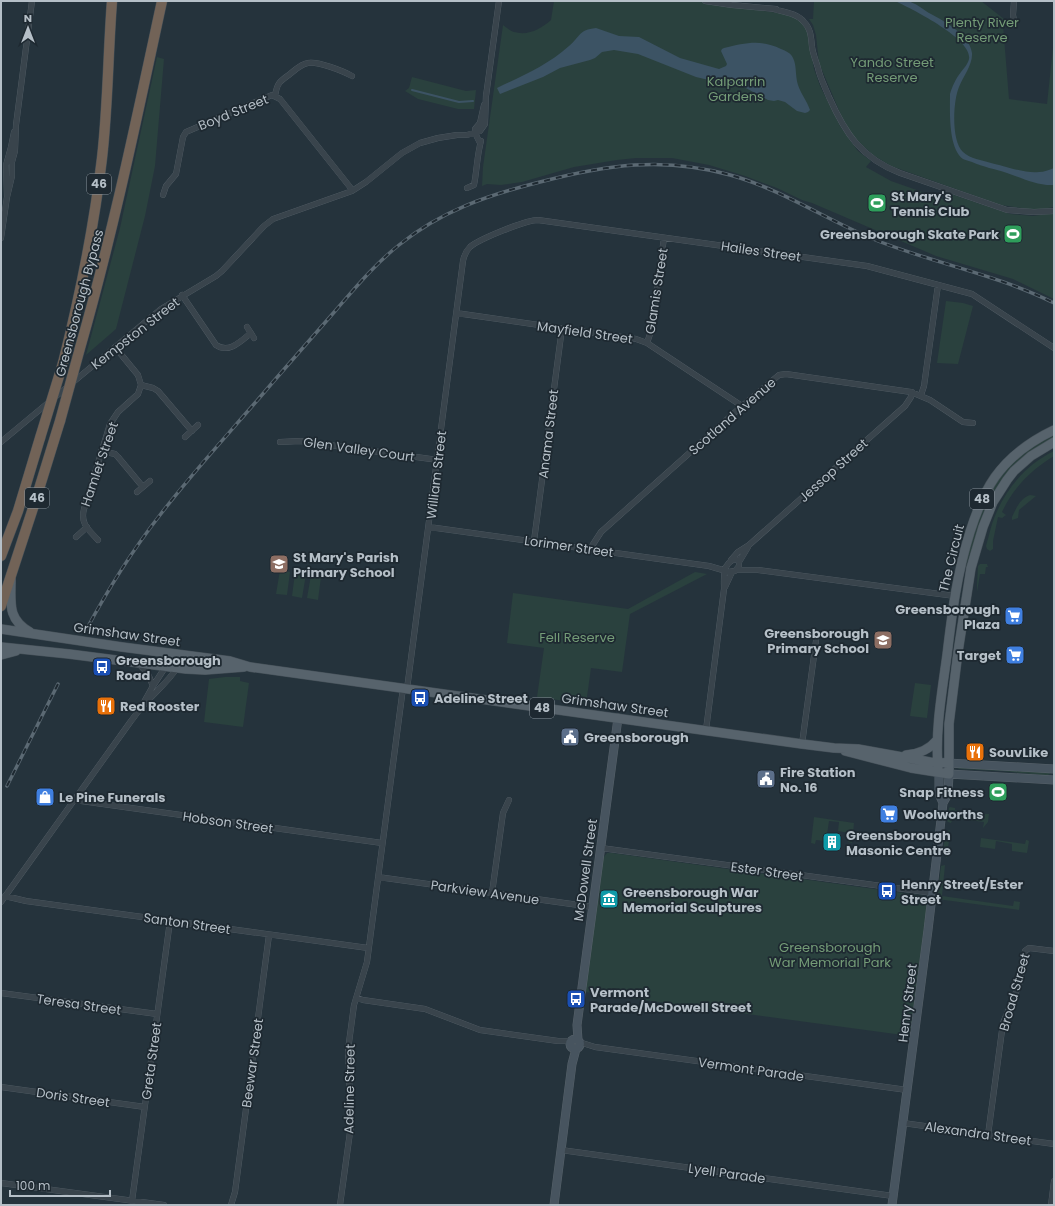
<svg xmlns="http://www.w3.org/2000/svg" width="1055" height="1206" font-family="Poppins,sans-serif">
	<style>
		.green { fill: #2a413e }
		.water { fill: #3c5364 }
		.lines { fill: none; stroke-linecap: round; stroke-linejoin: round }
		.stream { stroke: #3c5364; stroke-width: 2 }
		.street-casing { stroke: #57626a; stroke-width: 6 }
		.secondary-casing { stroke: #57626a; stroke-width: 9 }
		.primary-casing { stroke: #455058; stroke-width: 10 }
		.highway-casing { stroke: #444f57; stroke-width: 11 }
		.street { stroke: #39444c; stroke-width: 5.5 }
		.secondary { stroke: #47545f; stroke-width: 8 }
		.primary { stroke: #57636c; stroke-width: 9 }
		.highway { stroke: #726357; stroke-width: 10 }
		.rail-casing { stroke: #5b6973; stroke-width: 3.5 }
		.rail { stroke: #1e2931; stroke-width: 2; stroke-dasharray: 6; stroke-linecap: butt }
		.highway-bridge-casing { stroke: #444f57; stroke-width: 11; stroke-linecap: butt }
		.highway-bridge { stroke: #726357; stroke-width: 10 }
		.labels { text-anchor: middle; stroke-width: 3.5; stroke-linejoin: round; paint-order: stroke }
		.shield { fill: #1e2931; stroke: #88929a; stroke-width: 1 }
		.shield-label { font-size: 12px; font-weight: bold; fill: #b5bfc7 }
		.park-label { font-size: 13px; fill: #749c77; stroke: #1e2931 }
		.street-label { font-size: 13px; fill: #b5bfc7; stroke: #1e2931 }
		.poi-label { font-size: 13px; font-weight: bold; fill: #b5bfc7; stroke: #1e2931; text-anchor: start }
	</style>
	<rect width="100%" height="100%" fill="#25333c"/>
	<path class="green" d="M554,1H693L786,14C809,20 810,35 811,55L812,57L814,69L820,86L840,126L858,151L871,161L866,167L891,181L948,201L951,194L1010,214L1033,216L1054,213V299L1013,279L936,256L812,203L802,200L777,188L745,176L709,165L672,158H636L617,160L574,167L522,182L501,185L487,184L482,186L483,167L503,25C506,27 510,31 514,32C528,36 541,29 551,20Z
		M814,1H981L1004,19L1003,25L1009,99L1047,104L1054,38V207L1042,209H1027L1001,205L891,166L873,155L856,139L850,131L841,115L819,63L816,35L813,25L809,19H813Z
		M157,57L164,59L155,166L145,216L116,329L86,355L120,228Z
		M412,77L466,91L476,90L474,109H458L418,99L405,91L409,88Z
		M946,301L963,303L973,306L958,364L937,363Z
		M1054,435V438C1044,445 1034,452 1024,459C1019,463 1013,466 1009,471C983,499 977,538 963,574L962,575C981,511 988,467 1054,435Z
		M1054,451V456C1031,470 1014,487 1002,512L1006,515L1002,518L998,517L993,541V549L990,551L987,549L986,546C989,536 991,525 995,516C1006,488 1027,464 1054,451Z
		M1030,495L1036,496L1019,510L1018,518L1012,520V517C1016,509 1020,498 1030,495Z
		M980,564H987L988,567H986L985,574H980L977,592V585L978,566Z
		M280,570L290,572L287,595L276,594Z
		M695,572L707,574L630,614L622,672L591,668L586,704L537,697L544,648L507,643L513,593L628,609Z
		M295,573L306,574L302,598L292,596Z
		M311,575L321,577L318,600L307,598Z
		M225,677H240V681L249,683L243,727L204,722L209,679Z
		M915,683L931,685L927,718L910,716Z
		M958,768L1049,772L1050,774L1048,775H1041L1002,771L959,769Z
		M950,807L955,808V810H960L959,815L984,819L985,814H989L988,822L983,828L984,822L953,818L951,823L948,822L947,821L949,808Z
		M814,817L854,823L852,843L848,842L849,833L838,831L839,822L829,821L826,841L816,840L815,844L811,843Z
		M949,830H950L947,858L943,855L945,833Z
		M981,838L1025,844L1026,840H1027L1029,841L1027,853L1012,851V844L996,841L995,849L980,847Z
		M607,853H612L925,896L927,900L926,922L924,927L910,1036L585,992L603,858Z
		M945,865L942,896L1013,906L1014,901L1020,902L1019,910L937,899L941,866Z"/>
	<path class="water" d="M895,1C899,1 904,0 908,1C915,3 923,9 929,13C944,21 970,35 972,53C973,64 963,77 959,87C953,101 951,141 963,152C970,159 982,160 991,163C1004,166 1027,174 1039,172C1044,172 1049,170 1054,168V185C1038,186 1022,178 1007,173C995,169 983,167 972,162C969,161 965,160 963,159C948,148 950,111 950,94C952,87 956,78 961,72C964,68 968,64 969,59C973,39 910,8 895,1Z
		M596,28L619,36L639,37L680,58L719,69L726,66L727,64L721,51L722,49L724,48C745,43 761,39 781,49C786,51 791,53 793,58C797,66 795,76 798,85C801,94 807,101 810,110L808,112L805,113L797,111L785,102L778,100L774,101L768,100L740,85L726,84L696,77L638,54L614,50L602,52L595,58L590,60L560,68L543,77L500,94L497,88C522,76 548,65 569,46C581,36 578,30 596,28Z"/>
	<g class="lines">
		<path class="stream" d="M412,90L459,102L473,101"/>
		<g class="street-casing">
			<path id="street" d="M705,1L732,5L776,9
				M1014,1L1013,15L1015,25
				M773,9C783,12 797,13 804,22C811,29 811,37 812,47C813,54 816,61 818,68C820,78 825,87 829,97C845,133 861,158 900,173L1007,210L1034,212L1054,211
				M275,96C277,83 280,81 290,74C295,70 301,64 308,63C318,61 343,71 352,76
				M486,96L499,1
				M480,143L475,133V129L480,123L484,105
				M467,188L474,185C477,170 477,155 481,141
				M163,195L166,186L176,174L183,137L186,132L272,95L280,99L350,187L352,191
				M7,197L12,176V162L15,151L16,125L32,1
				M1,238L7,197L6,165L11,147L14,132
				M182,295L216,345C229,354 241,341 251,333
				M456,313L636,339L647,343L742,406
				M247,327L254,338
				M647,343L651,331L664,238
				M141,385L153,388L158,391L192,431
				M921,395L924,386L938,285
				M185,437L198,425
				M1,442L161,309L216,276L222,271L264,226L273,219L352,191L366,182L402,153L420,143L438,138L457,135H467L480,131L485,124L486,94
				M280,442L300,441L438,460
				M101,451L115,454L118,457L143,487
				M137,492L150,481
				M429,527L709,566L726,571
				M76,537L87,527
				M98,540C89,530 80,524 84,509L110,424L118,412L138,394L141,385L138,375L115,347
				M534,541L562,328
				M590,549L601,532L742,406L779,375L786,374L911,392L930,400L963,422L973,423
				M731,560L738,552L749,545L905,406L911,397L912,392
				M739,562L748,547
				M736,570H758L955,596
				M725,587L732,572
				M138,663L148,674L153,686
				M407,689L463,261C464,256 466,251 470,247C479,239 526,220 538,220L867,266L972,294L1054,348
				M144,702L153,686L166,666
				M706,730L724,589C724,577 722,564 735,559L739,561V566L735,571L728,572L726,571L725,568
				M802,744L816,641
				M74,800L382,843
				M601,848L933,893
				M378,877L593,907
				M492,893L503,813L509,800
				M5,896L26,901L368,948
				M1,902L131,721C135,716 138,711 143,706C154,693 168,682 177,668
				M1,993L157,1014
				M357,998L363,1000L425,1009L480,1030L558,1041H571
				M579,1042L595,1047L907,1090
				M1,1087L145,1107
				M903,1123L1054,1144
				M988,1135L1003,1023L1019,985L1025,951L1029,948L1054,951
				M561,1150L893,1196
				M1,1183L164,1205
				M132,1201L170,921
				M231,1205L235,1192L269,935
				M340,1205L351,1125L348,1050L354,1005L367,962L403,688
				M1051,1205L1054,1181"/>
		</g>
		<g class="secondary-casing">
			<path id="secondary" d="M948,763L1054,769
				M939,772V794L943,803
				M570 1044a5 5 0 1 1 10 0a5 5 0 1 1-10 0Z
				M578,1040L577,1025L618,718
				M554,1205L572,1064L576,1049
				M892,1205L928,930L943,803L948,794L949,774L1054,780"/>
		</g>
		<g class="primary-casing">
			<path id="primary" d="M11,579C11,603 7,619 30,632
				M1,629L122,647L230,661L250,667L802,744L834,748L858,749L930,762L948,763
				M1,647L69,654L186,669L205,670L244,667
				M1,655L16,651
				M845,751L911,768L949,774V724L958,652L971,568L983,527L993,502L1007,480L1014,471L1031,456L1054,442
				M906,755C919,754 929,750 937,740
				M938,767C935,730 942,692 947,655C952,613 957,573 970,532C976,513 983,494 995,477C1010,456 1031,441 1054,430"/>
		</g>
		<g class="highway-casing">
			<path id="highway" d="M80,348C113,233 137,117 162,1
				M63,363C80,296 94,227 102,158C108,106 108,53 112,1
				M1,556L18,511L40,438
				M1,606L35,502L60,421"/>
		</g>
		<use href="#street" class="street"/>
		<use href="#secondary" class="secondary"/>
		<use href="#primary" class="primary"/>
		<use href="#highway" class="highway"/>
		<g class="rail-casing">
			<path id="rail" d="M85,632C107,591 131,552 160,515C195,469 235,427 273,382C294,358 315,334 336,310C356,287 375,264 399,245C441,211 488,195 540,182C606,165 663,156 730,175C781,189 825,219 873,239C932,263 996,274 1054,303
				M7,786L58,684"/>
		</g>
		<use href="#rail" class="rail"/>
		<g class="highway-bridge-casing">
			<path id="highway-bridge" d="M60,421L80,348
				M40,438L63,363"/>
		</g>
		<use href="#highway-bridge" class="highway-bridge"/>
	</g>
	<defs>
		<g id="stadium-square" transform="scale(1)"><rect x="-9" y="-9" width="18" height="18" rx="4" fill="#2e9e5b" stroke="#1e2931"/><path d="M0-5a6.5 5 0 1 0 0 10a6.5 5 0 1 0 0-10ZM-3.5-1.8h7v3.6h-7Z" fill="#fff"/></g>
		<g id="school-square" transform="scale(1)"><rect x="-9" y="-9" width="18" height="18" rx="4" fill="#8d6e63" stroke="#1e2931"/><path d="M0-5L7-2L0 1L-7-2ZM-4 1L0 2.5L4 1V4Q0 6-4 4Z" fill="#fff"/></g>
		<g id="supermarket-square" transform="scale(1)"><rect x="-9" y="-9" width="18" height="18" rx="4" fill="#3f7fe0" stroke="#1e2931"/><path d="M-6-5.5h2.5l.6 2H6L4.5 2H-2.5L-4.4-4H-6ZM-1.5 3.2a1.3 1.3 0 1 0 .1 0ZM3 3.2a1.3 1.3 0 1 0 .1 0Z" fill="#fff"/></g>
		<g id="bus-square" transform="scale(1)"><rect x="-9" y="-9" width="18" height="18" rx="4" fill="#1a4fb4" stroke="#1e2931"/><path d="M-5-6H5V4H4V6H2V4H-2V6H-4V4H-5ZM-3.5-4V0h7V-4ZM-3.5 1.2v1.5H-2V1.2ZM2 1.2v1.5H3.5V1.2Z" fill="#fff"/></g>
		<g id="restaurant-square" transform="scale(1)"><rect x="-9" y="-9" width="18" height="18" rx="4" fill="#e8710a" stroke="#1e2931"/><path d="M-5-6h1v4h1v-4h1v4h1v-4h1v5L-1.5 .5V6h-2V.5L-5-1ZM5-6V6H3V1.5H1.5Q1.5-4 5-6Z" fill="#fff"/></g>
		<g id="civic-square" transform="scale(1)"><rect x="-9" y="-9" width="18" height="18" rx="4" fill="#5c6f8a" stroke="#1e2931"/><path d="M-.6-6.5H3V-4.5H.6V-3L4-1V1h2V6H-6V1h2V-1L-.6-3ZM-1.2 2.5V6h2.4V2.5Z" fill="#fff"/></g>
		<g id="shop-square" transform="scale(1)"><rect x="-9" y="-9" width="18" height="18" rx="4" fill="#3f7fe0" stroke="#1e2931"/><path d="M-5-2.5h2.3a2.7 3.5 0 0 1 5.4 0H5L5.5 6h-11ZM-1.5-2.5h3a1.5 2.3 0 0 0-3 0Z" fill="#fff"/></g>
		<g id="building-square" transform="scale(1)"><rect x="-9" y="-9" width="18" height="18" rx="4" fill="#0f9aa8" stroke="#1e2931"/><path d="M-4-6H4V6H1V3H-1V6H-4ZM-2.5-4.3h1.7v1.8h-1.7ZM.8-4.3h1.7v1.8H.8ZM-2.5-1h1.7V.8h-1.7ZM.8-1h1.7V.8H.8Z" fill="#fff"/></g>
		<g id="museum-square" transform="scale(1)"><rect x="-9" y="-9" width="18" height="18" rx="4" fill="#0f9aa8" stroke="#1e2931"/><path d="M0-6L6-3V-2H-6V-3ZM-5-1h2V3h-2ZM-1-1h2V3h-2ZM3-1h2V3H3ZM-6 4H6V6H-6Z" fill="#fff"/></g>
	</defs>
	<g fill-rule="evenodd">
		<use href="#stadium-square" x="877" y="203"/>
		<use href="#stadium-square" x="1013" y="234"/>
		<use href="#school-square" x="279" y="564"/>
		<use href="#supermarket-square" x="1014" y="616"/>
		<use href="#school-square" x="883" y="640"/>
		<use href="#supermarket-square" x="1015" y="655"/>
		<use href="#bus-square" x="102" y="667"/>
		<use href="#bus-square" x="420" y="698"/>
		<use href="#restaurant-square" x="106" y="706"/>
		<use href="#civic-square" x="570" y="737"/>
		<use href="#restaurant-square" x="975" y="752"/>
		<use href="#civic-square" x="766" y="779"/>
		<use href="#stadium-square" x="998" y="792"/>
		<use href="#shop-square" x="45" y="797"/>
		<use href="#supermarket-square" x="889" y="814"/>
		<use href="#building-square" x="832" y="842"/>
		<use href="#bus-square" x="887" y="891"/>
		<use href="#museum-square" x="609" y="899"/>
		<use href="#bus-square" x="576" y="999"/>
	</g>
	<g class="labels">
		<g class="shield">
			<rect x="87" y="174" width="24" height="20" rx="3"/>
			<rect x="25" y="488" width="24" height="20" rx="3"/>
			<rect x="970" y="489" width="24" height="20" rx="3"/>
			<rect x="530" y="698" width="24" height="20" rx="3"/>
		</g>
		<g class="shield-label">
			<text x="99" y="188">46</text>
			<text x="37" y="502">46</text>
			<text x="982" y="503">48</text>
			<text x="542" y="712">48</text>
		</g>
		<g class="park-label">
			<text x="982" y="27">Plenty River<tspan x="982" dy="15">Reserve</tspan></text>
			<text x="892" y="67">Yando Street<tspan x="892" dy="15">Reserve</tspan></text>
			<text x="736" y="86">Kalparrin<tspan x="736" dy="15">Gardens</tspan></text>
			<text x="577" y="642">Fell Reserve</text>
			<text x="830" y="952">Greensborough<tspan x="830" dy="15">War Memorial Park</tspan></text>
		</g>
		<g class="street-label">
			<text transform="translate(233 112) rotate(-22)" y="5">Boyd Street</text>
			<text transform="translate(761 251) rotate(8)" y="5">Hailes Street</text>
			<text transform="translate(656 291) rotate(-81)" y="5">Glamis Street</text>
			<text transform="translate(79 303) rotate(-75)" y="5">Greensborough Bypass</text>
			<text transform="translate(585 332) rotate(8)" y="5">Mayfield Street</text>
			<text transform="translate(135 333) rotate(-38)" y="5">Kempston Street</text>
			<text transform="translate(732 416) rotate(-41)" y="5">Scotland Avenue</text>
			<text transform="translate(548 434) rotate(-83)" y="5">Anama Street</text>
			<text transform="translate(359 449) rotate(8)" y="5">Glen Valley Court</text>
			<text transform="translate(99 464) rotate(-71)" y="5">Hamlet Street</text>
			<text transform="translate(833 470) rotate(-42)" y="5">Jessop Street</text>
			<text transform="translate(436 475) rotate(-83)" y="5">William Street</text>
			<text transform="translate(569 546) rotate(8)" y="5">Lorimer Street</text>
			<text transform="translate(951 558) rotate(-76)" y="5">The Circuit</text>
			<text transform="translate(127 634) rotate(8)" y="5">Grimshaw Street</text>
			<text transform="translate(615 705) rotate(8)" y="5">Grimshaw Street</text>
			<text transform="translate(228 822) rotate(8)" y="5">Hobson Street</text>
			<text transform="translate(585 870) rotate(-82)" y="5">McDowell Street</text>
			<text transform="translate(767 871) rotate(8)" y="5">Ester Street</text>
			<text transform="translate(485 892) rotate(8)" y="5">Parkview Avenue</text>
			<text transform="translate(187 923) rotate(8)" y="5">Santon Street</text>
			<text transform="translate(1014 992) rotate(-74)" y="5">Broad Street</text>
			<text transform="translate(907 1003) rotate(-83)" y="5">Henry Street</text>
			<text transform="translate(79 1004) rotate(8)" y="5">Teresa Street</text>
			<text transform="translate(151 1061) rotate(-82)" y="5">Greta Street</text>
			<text transform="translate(252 1063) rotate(-82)" y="5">Beewar Street</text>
			<text transform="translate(751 1069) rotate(8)" y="5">Vermont Parade</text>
			<text transform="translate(349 1089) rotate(-89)" y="5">Adeline Street</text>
			<text transform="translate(73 1097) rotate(8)" y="5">Doris Street</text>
			<text transform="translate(978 1133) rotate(8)" y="5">Alexandra Street</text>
			<text transform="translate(727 1173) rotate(8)" y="5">Lyell Parade</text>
		</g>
		<g class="poi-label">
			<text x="891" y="201">St Mary's<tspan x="891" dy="15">Tennis Club</tspan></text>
			<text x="999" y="239" text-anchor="end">Greensborough Skate Park</text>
			<text x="293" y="562">St Mary's Parish<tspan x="293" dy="15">Primary School</tspan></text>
			<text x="1000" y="614" text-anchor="end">Greensborough<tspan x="1000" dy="15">Plaza</tspan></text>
			<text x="869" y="638" text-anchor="end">Greensborough<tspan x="869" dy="15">Primary School</tspan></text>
			<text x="1001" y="660" text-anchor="end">Target</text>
			<text x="116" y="665">Greensborough<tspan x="116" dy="15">Road</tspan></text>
			<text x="434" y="703">Adeline Street</text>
			<text x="120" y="711">Red Rooster</text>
			<text x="584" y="742">Greensborough</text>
			<text x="989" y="757">SouvLike</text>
			<text x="780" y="777">Fire Station<tspan x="780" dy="15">No. 16</tspan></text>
			<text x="984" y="797" text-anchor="end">Snap Fitness</text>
			<text x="59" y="802">Le Pine Funerals</text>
			<text x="903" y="819">Woolworths</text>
			<text x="846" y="840">Greensborough<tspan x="846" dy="15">Masonic Centre</tspan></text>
			<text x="901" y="889">Henry Street/Ester<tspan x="901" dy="15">Street</tspan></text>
			<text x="623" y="897">Greensborough War<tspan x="623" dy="15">Memorial Sculptures</tspan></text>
			<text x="590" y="997">Vermont<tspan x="590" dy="15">Parade/McDowell Street</tspan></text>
		</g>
	</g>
	<rect width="1055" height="1206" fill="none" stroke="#b5bfc7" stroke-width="4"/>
	<g transform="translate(28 28)" stroke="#1e2931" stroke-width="3" paint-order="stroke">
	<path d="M0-3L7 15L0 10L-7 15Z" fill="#b5bfc7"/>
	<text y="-6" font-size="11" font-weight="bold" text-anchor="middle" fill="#b5bfc7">N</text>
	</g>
	<path d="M10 1190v6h100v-6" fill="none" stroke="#b5bfc7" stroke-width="2"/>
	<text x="16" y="1190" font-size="12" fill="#b5bfc7" stroke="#1e2931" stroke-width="3" paint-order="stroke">100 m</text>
</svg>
